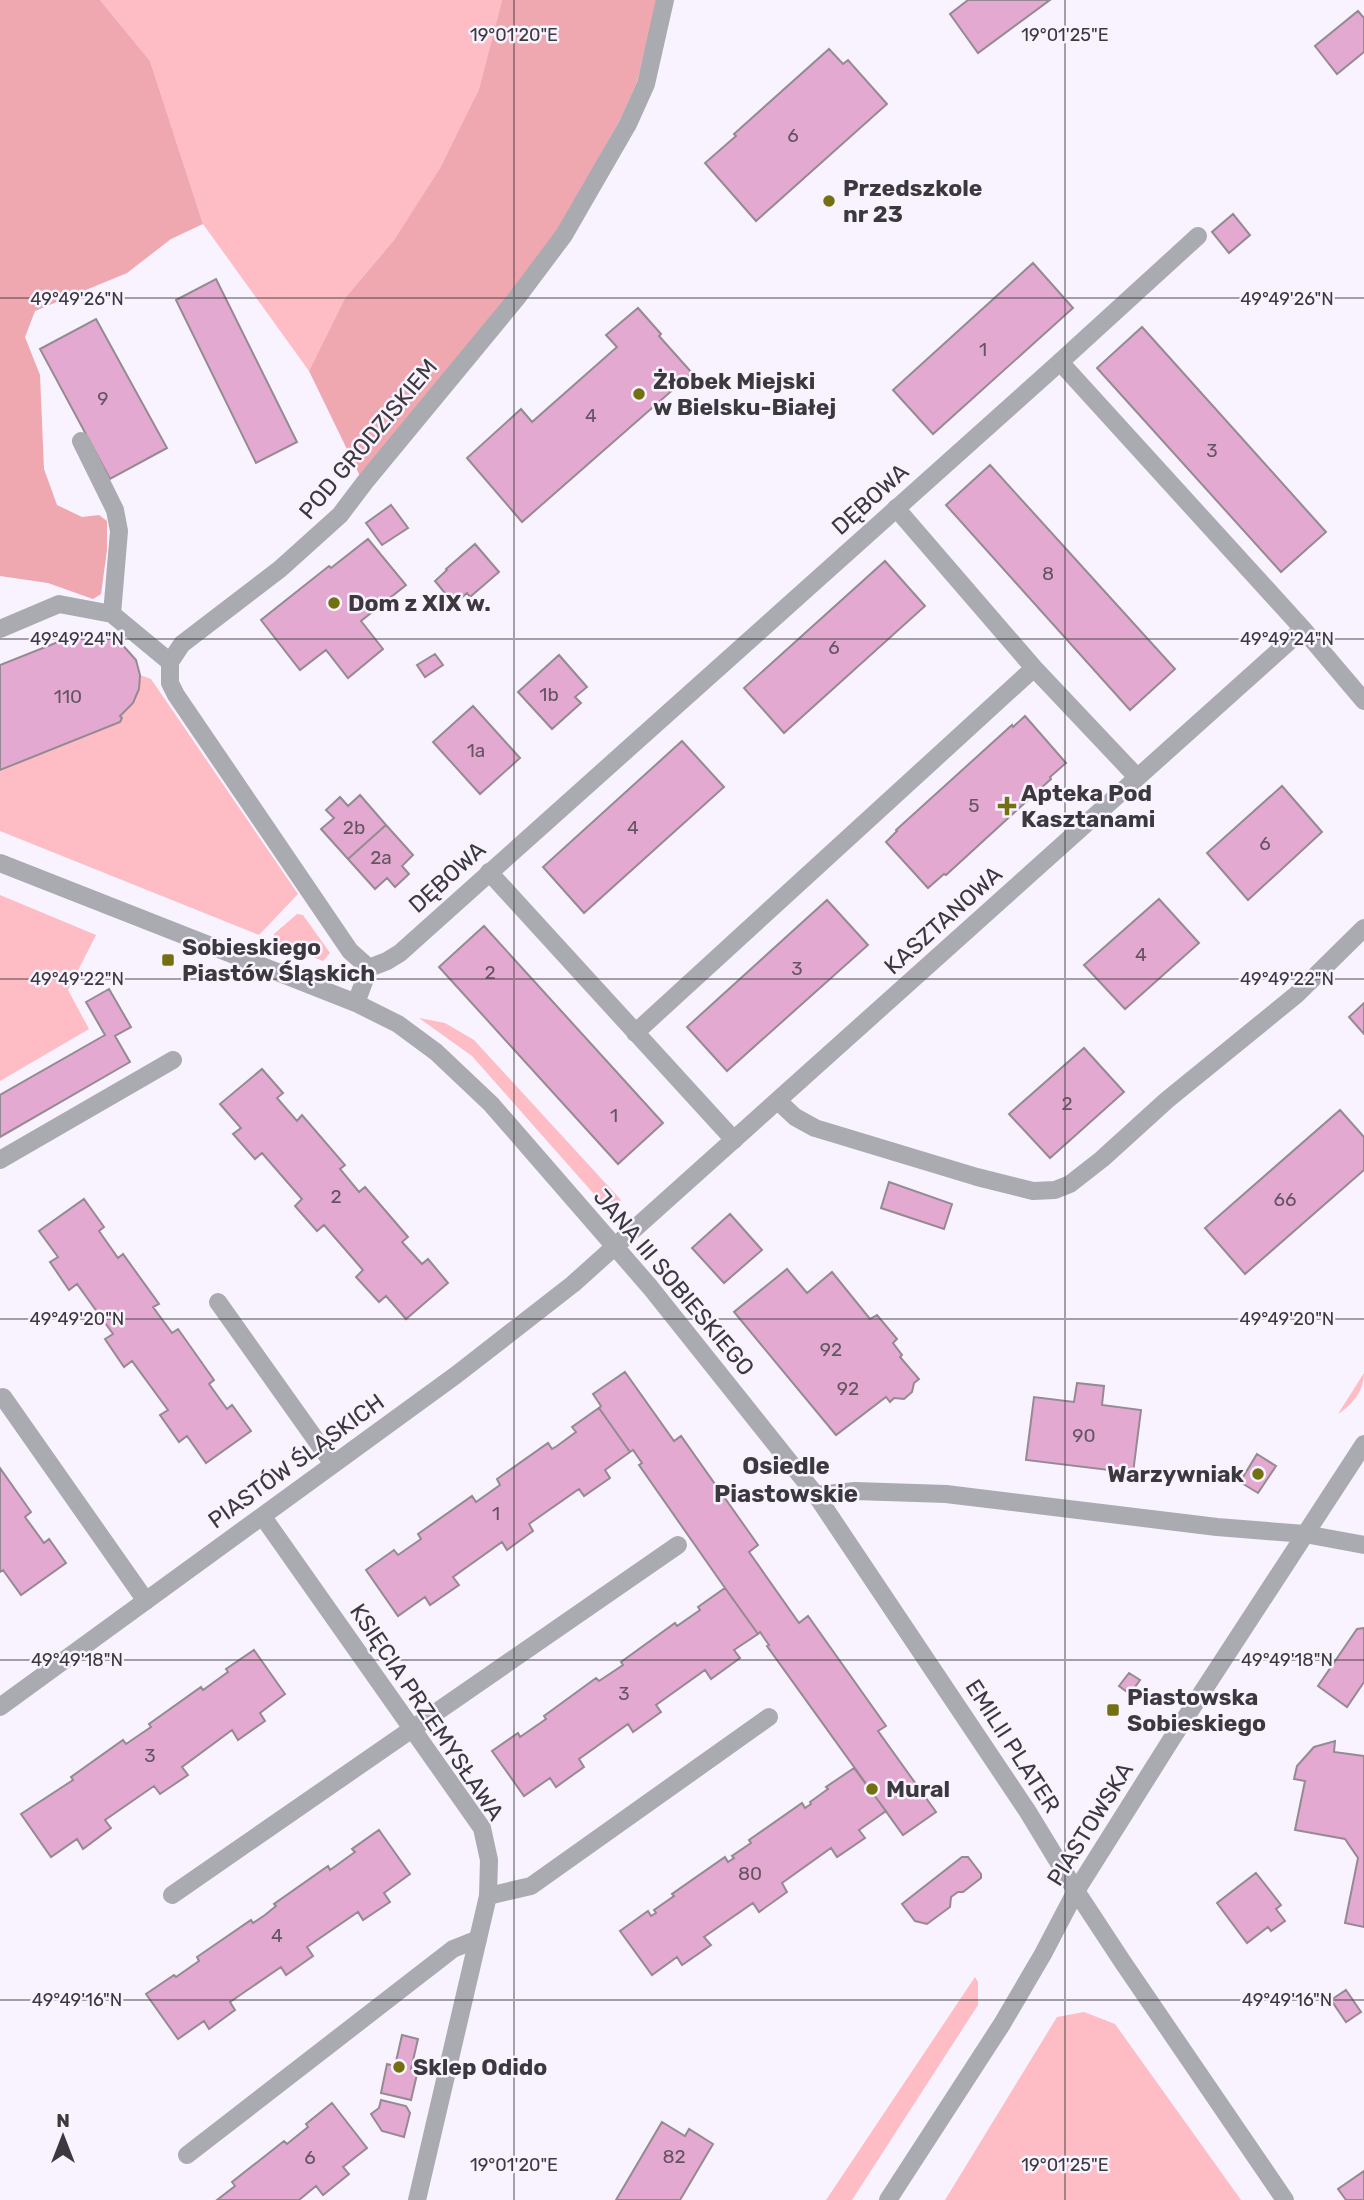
<svg xmlns="http://www.w3.org/2000/svg" width="1364" height="2200" font-family="Rubik,sans-serif">
	<style>
		.green { fill: #febcc4 }
		.forest { fill: #efa7b0 }
		.building { fill: #e3a9d1; stroke: #958a91; stroke-width: 2 }
		.lines { fill: none; stroke-linecap: round; stroke-linejoin: round }
		.service { stroke: #aaabb0; stroke-width: 18 }
		.minor { stroke: #aaabb0; stroke-width: 18 }
		.tertiary { stroke: #aaabb0; stroke-width: 18 }
		.ticks { fill: none; stroke: #3b393e; stroke-width: 2; stroke-opacity: 0.45 }
		.poi-dot { fill: #737011; stroke: #f8f3ff; stroke-width: 2.5 }
		.labels { text-anchor: middle; stroke-width: 5; stroke-linejoin: round; paint-order: stroke }
		.number-label { font-size: 19px; fill: #655563 }
		.poi-label { font-size: 23px; font-weight: bold; fill: #3b393e; stroke: #f8f3ff; text-anchor: start }
		.street-label { font-size: 23px; fill: #3b393e; stroke: #f8f3ff }
		.neighbourhood-label { font-size: 24px; font-weight: bold; fill: #3b393e; stroke: #f8f3ff }
		.ticks-label { font-size: 18px; text-anchor: middle; fill: #3b393e; stroke: #f8f3ff; stroke-width: 5; stroke-linejoin: round; paint-order: stroke }
	</style>
	<rect width="100%" height="100%" fill="#f8f3ff"/>
	<path class="green" d="M100,0H502L479,89L440,168L394,240L345,298L309,371L203,224L150,61Z
		M140,675L151,679L298,894L259,935L0,831V770L120,722L122,718L120,716C133,703 139,694 140,675Z
		M0,895L96,935L68,990L89,1029L0,1081Z
		M297,914L303,915L330,953L323,961L273,941L274,934Z
		M419,1018L445,1023L474,1040L621,1200L612,1210L601,1202L472,1056Z
		M1364,1373C1364,1391 1352,1405 1338,1414Z
		M975,1977L978,1982V2005L852,2200H826Z
		M1084,2012L1115,2024L1241,2200H945L1057,2017Z"/>
	<path class="forest" d="M0,0H100L150,61L203,224L171,239L127,273L35,311L25,337L40,375L44,469L57,505L82,517L99,515L107,521V550L101,594L93,599L48,583L0,576Z
		M502,0H657L637,82L621,118L558,229L512,293L360,476L309,371L345,298L394,240L440,168L479,89Z"/>
	<path class="building" d="M968,0H1050L978,53L950,14Z
		M1358,11L1364,18V52L1337,74L1315,46Z
		M829,49L843,64L848,60L887,104L756,221L705,163L736,136L734,134Z
		M1233,214L1250,235L1229,253L1212,232Z
		M1033,263L1073,308L933,434L893,390Z
		M216,279L297,442L256,463L176,300Z
		M638,308L661,334L659,336L692,373L522,522L467,458L521,409L532,422L617,347L606,335Z
		M96,319L167,448L110,479L40,349Z
		M1142,327L1326,532L1281,572L1097,368Z
		M990,465L1175,669L1130,710L946,505Z
		M391,505L408,528L382,545L366,523Z
		M368,539L406,585L361,621L383,649L348,678L326,650L300,670L261,620L329,566L331,568Z
		M475,544L499,572L470,597L467,593L454,604L435,581L447,570L446,569Z
		M885,561L925,606L784,733L744,688Z
		M83,632H88L90,637H105L119,641L136,660L140,675L139,689L133,703L120,716L122,718L120,722L0,770V665Z
		M435,654L443,665L425,677L417,665Z
		M559,655L587,687L575,697L581,703L552,729L518,692Z
		M473,706L520,758L480,794L433,742Z
		M1025,716L1066,763L1050,777L1051,779L946,875L944,874L928,888L886,842L897,831L896,830L1012,725L1013,727Z
		M682,741L724,787L584,913L543,867Z
		M1282,786L1322,832L1248,900L1207,853Z
		M360,795L386,825L348,859L321,829L334,818L326,810L340,797L348,806Z
		M386,825L413,855L402,866L409,874L395,887L387,878L375,889L348,859Z
		M1159,899L1199,943L1125,1009L1084,965Z
		M827,900L868,945L727,1071L687,1027Z
		M484,926L663,1123L618,1164L439,967Z
		M109,989L131,1027L115,1036L130,1062L0,1137V1095L105,1035L86,1002Z
		M1364,1003V1034L1349,1017Z
		M1084,1048L1124,1092L1050,1158L1009,1114Z
		M262,1069L283,1093L277,1098L297,1121L302,1115L345,1165L340,1169L359,1192L365,1187L408,1237L402,1242L422,1264L428,1259L448,1283L406,1319L386,1296L379,1302L356,1277L363,1270L324,1225L317,1231L295,1206L302,1199L262,1153L255,1159L233,1134L241,1128L220,1104Z
		M1340,1110L1364,1137V1170L1245,1274L1205,1228Z
		M889,1182L952,1204L944,1229L881,1208Z
		M84,1199L104,1227L99,1231L118,1258L123,1254L159,1304L153,1307L172,1333L178,1329L214,1380L209,1384L227,1409L232,1405L251,1431L206,1463L187,1436L179,1442L160,1415L168,1410L132,1361L124,1367L105,1339L113,1334L77,1284L69,1290L50,1262L58,1257L39,1231Z
		M730,1214L762,1250L724,1283L692,1248Z
		M787,1269L807,1293L832,1272L870,1319L877,1315L897,1339L893,1343L902,1355L900,1357L919,1379L914,1383L912,1392L904,1399L894,1398L890,1402L886,1397L836,1435L734,1312Z
		M625,1372L674,1441L681,1436L758,1545L749,1552L799,1623L808,1616L886,1726L878,1731L936,1812L903,1835L767,1646L769,1645L760,1632L758,1634L725,1588L639,1465L642,1463L633,1450L630,1452L599,1408L601,1406L593,1394Z
		M1077,1383L1104,1386L1102,1405L1141,1410L1133,1473L1026,1460L1034,1397L1074,1402Z
		M599,1408L630,1452L605,1470L610,1478L584,1496L579,1489L529,1524L533,1531L507,1550L502,1542L453,1577L459,1585L430,1605L425,1597L398,1616L366,1570L394,1550L398,1555L421,1539L418,1534L472,1496L476,1502L500,1485L497,1479L548,1443L552,1449L557,1446L576,1432L572,1427Z
		M1257,1454L1276,1466L1258,1493L1240,1482Z
		M0,1468L31,1512L25,1517L44,1543L49,1539L66,1563L21,1595L3,1570L0,1572Z
		M725,1588L758,1634L734,1650L740,1658L711,1679L705,1670L656,1705L661,1712L633,1732L628,1724L579,1759L584,1767L556,1787L550,1778L524,1796L492,1751L518,1733L520,1737L546,1719L544,1716L596,1678L599,1681L623,1665L621,1662L675,1623L677,1626L700,1610L698,1607Z
		M1364,1628V1682L1347,1707L1318,1686L1357,1629Z
		M254,1650L285,1694L260,1713L265,1721L238,1740L232,1730L182,1767L188,1775L160,1794L154,1786L105,1820L111,1828L83,1849L77,1839L51,1857L21,1814L73,1780L71,1777L123,1740L126,1744L151,1727L149,1724L201,1687L203,1690L228,1672L226,1669Z
		M1129,1673L1140,1680L1130,1694L1119,1686Z
		M1335,1741L1334,1752L1364,1756V1927L1345,1923L1358,1858L1345,1839L1295,1830L1305,1781L1294,1779L1297,1766L1314,1747Z
		M854,1768L886,1811L859,1830L865,1838L837,1857L831,1848L782,1883L787,1892L759,1912L753,1903L704,1937L711,1945L682,1965L677,1957L652,1975L620,1931L648,1911L651,1916L656,1913L654,1910L674,1896L672,1894L725,1857L728,1862L734,1858L732,1856L751,1843L749,1840L802,1803L805,1808L811,1804L810,1802L828,1789L826,1787Z
		M379,1830L410,1874L384,1893L390,1902L363,1920L358,1912L307,1947L313,1956L286,1975L281,1967L230,2002L235,2010L209,2029L204,2021L178,2039L146,1994L174,1975L176,1977L199,1961L197,1957L251,1920L253,1923L265,1915L276,1906L274,1904L328,1866L330,1870L355,1852L352,1849Z
		M962,1857H968L981,1874V1878L963,1892H958L951,1897L950,1907L927,1924L915,1921L902,1904Z
		M1256,1873L1281,1905L1276,1909L1285,1921L1271,1931L1268,1927L1247,1943L1217,1903Z
		M1346,1990L1361,2012L1346,2022L1331,2000Z
		M402,2035L418,2039L411,2069L418,2070L411,2100L381,2093L387,2064L395,2066Z
		M381,2100L406,2106L410,2113L404,2137L382,2131L371,2114L379,2108Z
		M332,2103L367,2148L343,2167L349,2174L323,2195L316,2186L299,2200H217L235,2186L232,2182L284,2141L287,2144L308,2127L306,2124Z
		M662,2122L685,2136L689,2129L713,2144L680,2200H616Z
		M1364,2171V2200H1346L1338,2189Z"/>
	<g class="lines">
		<path class="service" d="M1060,362L1198,236
			M81,441L115,510L119,531L112,614L170,662
			M896,508L1034,668L1137,777
			M0,629L59,604L112,614
			M489,872L734,1140
			M635,1033L1034,668
			M778,1101L795,1117L815,1128L977,1177L1033,1191L1055,1190L1070,1184L1102,1159L1167,1100L1296,995L1364,928
			M0,1160L173,1060
			M218,1302L333,1464
			M3,1397L146,1601
			M172,1895L678,1545
			M488,1896L531,1886L769,1717
			M187,2155L453,1949L478,1939"/>
		<path class="minor" d="M0,863L356,1003L398,1024L436,1052L491,1104L650,1287L816,1495L1028,1812L1076,1891L1122,1961L1285,2200
			M369,968L387,961L400,953L1060,362L1303,629L1364,701
			M356,1003L369,968L350,951L176,695L170,683V662L182,644L280,569L340,515L365,482L516,299L564,235L628,124L646,84L665,0
			M816,1495L855,1491L946,1494L1217,1527L1305,1534L1364,1545
			M263,1517L482,1828L489,1860L488,1896L417,2200
			M0,1707L456,1375L573,1284L1303,629"/>
		<path class="tertiary" d="M888,2200L1002,2024L1043,1954L1076,1891L1171,1740L1364,1444"/>
	</g>
	<path class="ticks" d="M514,0V2200M1065,0V2200M0,298H1364M0,639H1364M0,979H1364M0,1319H1364M0,1660H1364M0,2000H1364"/>
	<g class="poi-dot">
		<circle cx="829" cy="201" r="7"/>
		<circle cx="639" cy="394" r="7"/>
		<circle cx="334" cy="603" r="7"/>
		<path d="M1003.5 795.5h7v7h7v7h-7v7h-7v-7h-7v-7h7z"/>
		<rect x="161" y="953" width="14" height="14" rx="3.5"/>
		<circle cx="1258" cy="1474" r="7"/>
		<rect x="1106" y="1703" width="14" height="14" rx="3.5"/>
		<circle cx="872" cy="1789" r="7"/>
		<circle cx="399" cy="2067" r="7"/>
	</g>
	<g class="labels">
		<g class="number-label">
			<text x="793" y="142">6</text>
			<text x="983" y="356">1</text>
			<text x="103" y="405">9</text>
			<text x="591" y="422">4</text>
			<text x="1212" y="457">3</text>
			<text x="1048" y="580">8</text>
			<text x="834" y="654">6</text>
			<text x="549" y="701">1b</text>
			<text x="68" y="703">110</text>
			<text x="476" y="757">1a</text>
			<text x="974" y="812">5</text>
			<text x="354" y="834">2b</text>
			<text x="633" y="834">4</text>
			<text x="1265" y="850">6</text>
			<text x="381" y="864">2a</text>
			<text x="1141" y="961">4</text>
			<text x="797" y="975">3</text>
			<text x="490" y="979">2</text>
			<text x="1067" y="1110">2</text>
			<text x="614" y="1122">1</text>
			<text x="336" y="1203">2</text>
			<text x="1285" y="1206">66</text>
			<text x="831" y="1356">92</text>
			<text x="848" y="1395">92</text>
			<text x="1084" y="1442">90</text>
			<text x="496" y="1520">1</text>
			<text x="624" y="1700">3</text>
			<text x="150" y="1762">3</text>
			<text x="750" y="1880">80</text>
			<text x="277" y="1942">4</text>
			<text x="674" y="2163">82</text>
			<text x="310" y="2164">6</text>
		</g>
		<g class="poi-label">
			<text x="843" y="196">Przedszkole<tspan x="843" dy="26">nr 23</tspan></text>
			<text x="653" y="389">Żłobek Miejski<tspan x="653" dy="26">w Bielsku-Białej</tspan></text>
			<text x="348" y="611">Dom z XIX w.</text>
			<text x="1021" y="801">Apteka Pod<tspan x="1021" dy="26">Kasztanami</tspan></text>
			<text x="182" y="955">Sobieskiego<tspan x="182" dy="26">Piastów Śląskich</tspan></text>
			<text x="1244" y="1482" text-anchor="end">Warzywniak</text>
			<text x="1127" y="1705">Piastowska<tspan x="1127" dy="26">Sobieskiego</tspan></text>
			<text x="886" y="1797">Mural</text>
			<text x="413" y="2075">Sklep Odido</text>
		</g>
		<g class="street-label">
			<text transform="translate(368 439) rotate(-50)" y="8">POD GRODZISKIEM</text>
			<text transform="translate(870 499) rotate(-42)" y="8">DĘBOWA</text>
			<text transform="translate(447 877) rotate(-42)" y="8">DĘBOWA</text>
			<text transform="translate(943 920) rotate(-42)" y="8">KASZTANOWA</text>
			<text transform="translate(674 1282) rotate(50)" y="8">JANA III SOBIESKIEGO</text>
			<text transform="translate(296 1461) rotate(-36)" y="8">PIASTÓW ŚLĄSKICH</text>
			<text transform="translate(427 1712) rotate(56)" y="8">KSIĘCIA PRZEMYSŁAWA</text>
			<text transform="translate(1013 1746) rotate(57)" y="8">EMILII PLATER</text>
			<text transform="translate(1090 1824) rotate(-58)" y="8">PIASTOWSKA</text>
		</g>
		<g class="neighbourhood-label">
			<text x="786" y="1474">Osiedle<tspan x="786" dy="28">Piastowskie</tspan></text>
		</g>
	</g>
	<g class="ticks-label">
		<text x="514" y="41">19°01'20"E</text>
		<text x="1065" y="41">19°01'25"E</text>
		<text x="77" y="305">49°49'26"N</text>
		<text x="1287" y="305">49°49'26"N</text>
		<text x="77" y="645">49°49'24"N</text>
		<text x="1287" y="645">49°49'24"N</text>
		<text x="77" y="985">49°49'22"N</text>
		<text x="1287" y="985">49°49'22"N</text>
		<text x="77" y="1325">49°49'20"N</text>
		<text x="1287" y="1325">49°49'20"N</text>
		<text x="77" y="1666">49°49'18"N</text>
		<text x="1287" y="1666">49°49'18"N</text>
		<text x="77" y="2006">49°49'16"N</text>
		<text x="1287" y="2006">49°49'16"N</text>
		<text x="514" y="2171">19°01'20"E</text>
		<text x="1065" y="2171">19°01'25"E</text>
	</g>
	<g transform="translate(63 2137)" stroke="#f8f3ff" stroke-width="5" paint-order="stroke">
	<path d="M0-5L12 26L0 18L-12 26Z" fill="#3b393e"/>
	<text y="-10" font-size="19" font-weight="bold" text-anchor="middle" fill="#3b393e">N</text>
	</g>
</svg>
